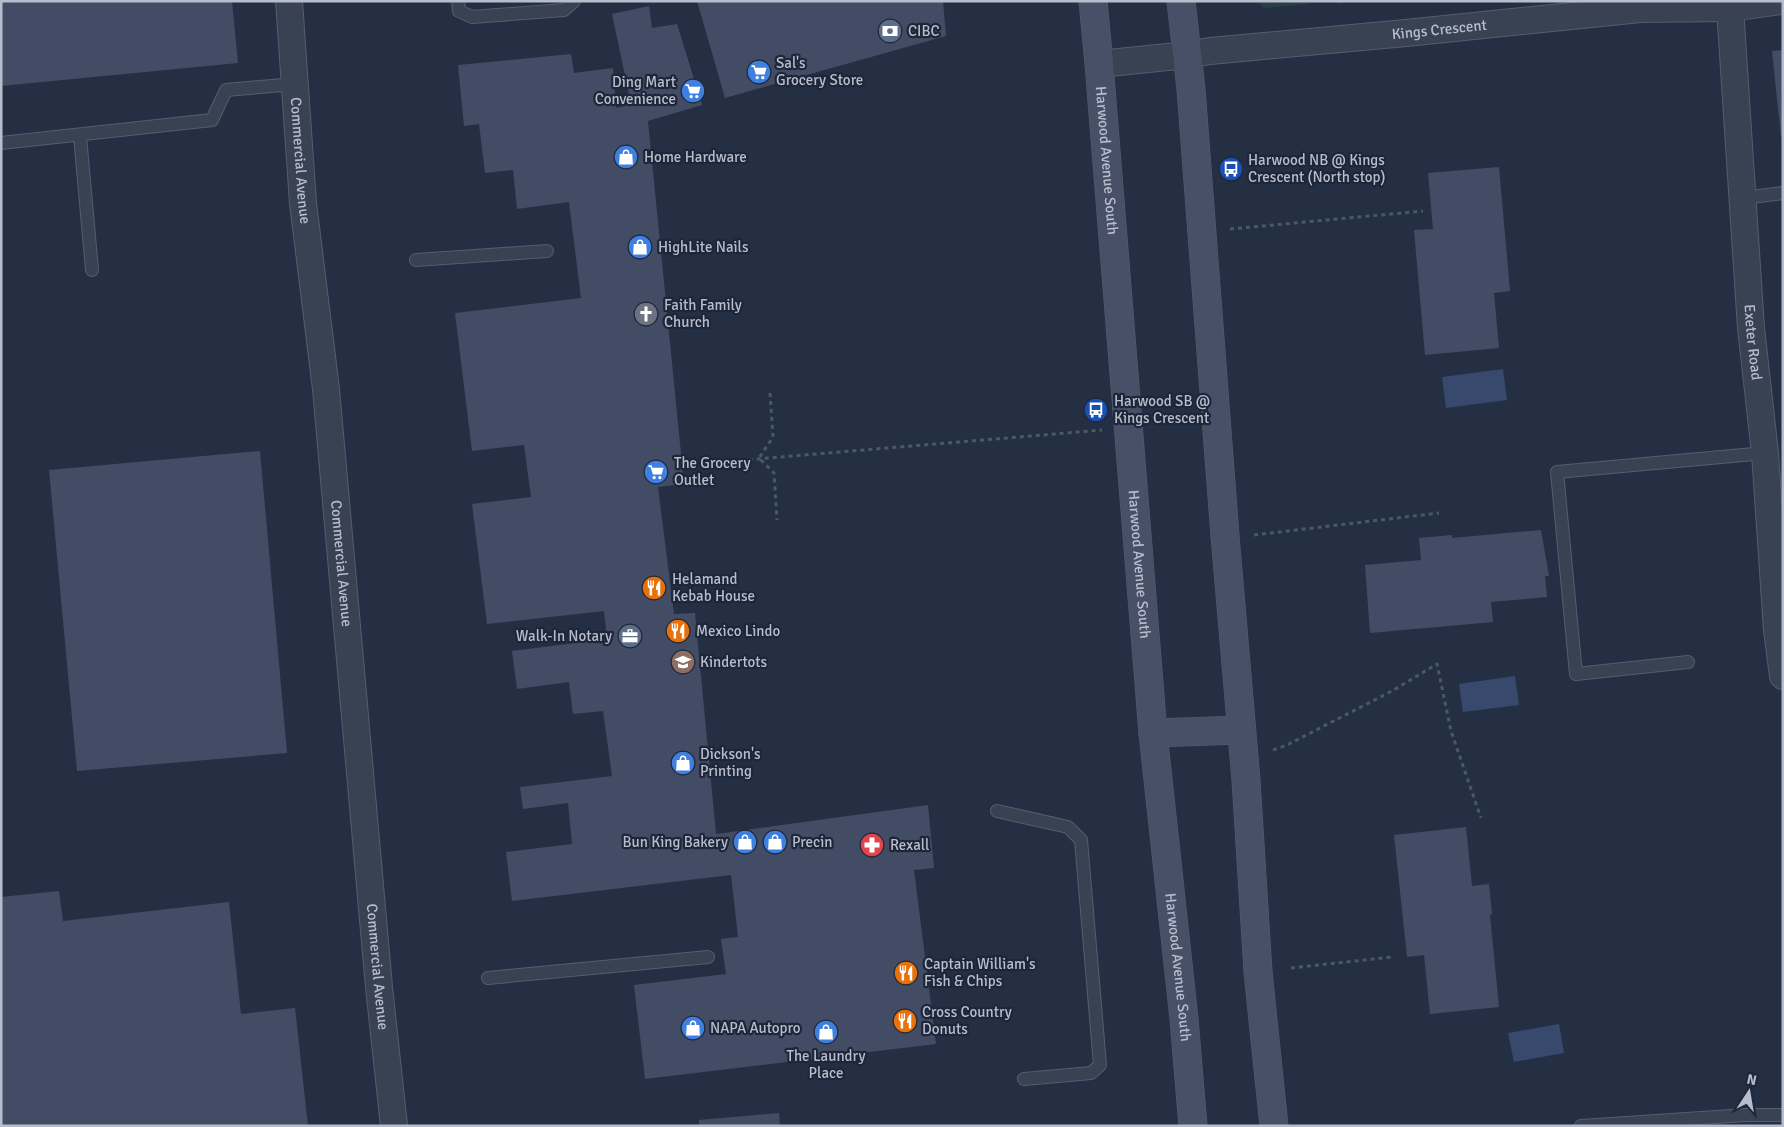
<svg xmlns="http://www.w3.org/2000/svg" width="1784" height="1127" font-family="Signika,sans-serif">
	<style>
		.green { fill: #273f45 }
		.water { fill: #37496c }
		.building { fill: #424c64 }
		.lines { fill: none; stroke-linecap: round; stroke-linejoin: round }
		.lane-casing { stroke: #555d6e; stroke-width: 14 }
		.street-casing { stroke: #555d6e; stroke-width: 28 }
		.secondary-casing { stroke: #555d6e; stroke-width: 29 }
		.path { stroke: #455c61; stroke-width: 3; stroke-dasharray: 4 4; stroke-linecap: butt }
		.lane { stroke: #394253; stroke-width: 12 }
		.street { stroke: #394253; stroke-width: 26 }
		.secondary { stroke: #475067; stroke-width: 28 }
		.labels { text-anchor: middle; stroke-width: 4.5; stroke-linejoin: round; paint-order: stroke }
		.street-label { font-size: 15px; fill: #b7bdcd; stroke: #1e2739 }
		.poi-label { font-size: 15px; fill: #b7bdcd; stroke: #1e2739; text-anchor: start }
	</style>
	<rect width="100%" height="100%" fill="#252f44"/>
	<path class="green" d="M1257,1H1308V4L1264,8Z"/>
	<path class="water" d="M1503,369L1507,400L1446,408L1442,377Z
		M1515,676L1519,705L1463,712L1459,684Z
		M1559,1024L1564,1053L1514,1062L1508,1033Z"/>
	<path class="building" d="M1,1H232L238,63L1,86Z
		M697,1H943L946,36L725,98Z
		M649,6L652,28L677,24L702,105L648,121L684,484L658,487L674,614L695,613L716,834L928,805L934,868L914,870L936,1044L645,1079L634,985L726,974L721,939L738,937L731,875L512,901L506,852L572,844L568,803L523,809L520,787L612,776L603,711L573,714L569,682L517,689L512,651L607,639L604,611L487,624L472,504L531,497L524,445L472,451L455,313L581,298L569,202L517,209L513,170L485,173L479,124L464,126L458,65L571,54L574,73L613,68L616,108L631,104L612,14Z
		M1783,50V136L1781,137L1772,51Z
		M1499,167L1510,291L1494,293L1499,348L1425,355L1414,230L1433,229L1428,173Z
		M260,451L287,753L77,771L49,470Z
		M1541,530L1549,576H1545L1547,597L1491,602L1493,622L1370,633L1365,565L1421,560L1419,538L1452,535V538Z
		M1466,827L1472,886L1489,884L1492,914L1490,915L1499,1007L1430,1014L1424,955L1407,957L1394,835Z
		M59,891L63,921L229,902L241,1014L295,1008L308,1126H1V897Z
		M779,1113L780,1126H699V1120Z"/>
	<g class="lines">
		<g class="lane-casing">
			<path id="lane" d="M458,1L459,11L472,17L564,10L574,1
				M80,136L92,270
				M1,143L212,120L226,90L295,84
				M1743,198L1783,193
				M416,260L547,251
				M1688,662L1576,674L1557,472L1765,453
				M997,811L1068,827L1081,840L1100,1065L1091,1073L1024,1079
				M488,978L708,957
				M1581,1126L1746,1115H1783"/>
		</g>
		<g class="street-casing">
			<g id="street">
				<path id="s1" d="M289,1L303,203L326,389L379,987L394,1126"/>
				<path id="s2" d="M1730,8L1751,328L1765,453L1777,630L1783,676"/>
				<path id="s3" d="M1099,64L1187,55L1210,51L1406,33L1640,9L1730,8L1781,1"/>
			</g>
		</g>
		<g class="secondary-casing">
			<g id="secondary">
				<path id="s4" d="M1093,1L1099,64L1153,733L1184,1019L1193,1126"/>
				<path d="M1181,1L1191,89L1225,536L1246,780L1258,972L1274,1126"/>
				<path d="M1153,733L1241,730"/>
			</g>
		</g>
		<path class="path" d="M1341,1V3
			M1230,229L1423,211
			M770,393L773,437L759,458L774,473L777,520
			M685,465L1102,430
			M1254,535L1439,513
			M1273,750L1287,745L1392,691L1437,664L1451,731L1481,818
			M1291,968L1392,957"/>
		<use href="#lane" class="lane"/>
		<use href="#street" class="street"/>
		<use href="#secondary" class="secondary"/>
	</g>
	<defs>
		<g id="bank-disc" transform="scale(1.25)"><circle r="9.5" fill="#5c6f8a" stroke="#1e2739"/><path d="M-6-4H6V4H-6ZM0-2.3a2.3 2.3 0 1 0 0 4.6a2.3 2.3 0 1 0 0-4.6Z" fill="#fff"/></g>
		<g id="supermarket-disc" transform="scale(1.25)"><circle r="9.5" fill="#3f7fe0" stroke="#1e2739"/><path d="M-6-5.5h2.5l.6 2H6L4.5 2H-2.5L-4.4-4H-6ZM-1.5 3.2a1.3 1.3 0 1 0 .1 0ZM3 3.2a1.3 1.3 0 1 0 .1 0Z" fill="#fff"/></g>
		<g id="shop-disc" transform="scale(1.25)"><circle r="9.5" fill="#3f7fe0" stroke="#1e2739"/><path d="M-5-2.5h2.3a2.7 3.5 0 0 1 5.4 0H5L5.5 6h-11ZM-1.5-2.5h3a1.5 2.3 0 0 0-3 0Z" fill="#fff"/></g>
		<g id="bus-disc" transform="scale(1.25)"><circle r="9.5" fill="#1a4fb4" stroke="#1e2739"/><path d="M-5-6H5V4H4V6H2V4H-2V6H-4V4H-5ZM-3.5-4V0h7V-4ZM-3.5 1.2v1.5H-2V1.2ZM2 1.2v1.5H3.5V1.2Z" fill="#fff"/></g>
		<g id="church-disc" transform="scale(1.25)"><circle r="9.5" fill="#6b7280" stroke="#1e2739"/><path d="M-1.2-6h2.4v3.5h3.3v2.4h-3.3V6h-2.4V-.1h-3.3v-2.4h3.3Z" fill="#fff"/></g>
		<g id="restaurant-disc" transform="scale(1.25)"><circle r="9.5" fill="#e8710a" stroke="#1e2739"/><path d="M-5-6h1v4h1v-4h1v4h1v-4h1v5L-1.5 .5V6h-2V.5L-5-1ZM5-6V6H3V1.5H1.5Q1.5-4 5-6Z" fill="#fff"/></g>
		<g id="office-disc" transform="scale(1.25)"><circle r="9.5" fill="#5c6f8a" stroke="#1e2739"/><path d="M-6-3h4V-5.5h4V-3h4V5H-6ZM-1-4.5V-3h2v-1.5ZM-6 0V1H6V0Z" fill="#fff"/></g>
		<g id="school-disc" transform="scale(1.25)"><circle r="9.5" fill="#8d6e63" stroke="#1e2739"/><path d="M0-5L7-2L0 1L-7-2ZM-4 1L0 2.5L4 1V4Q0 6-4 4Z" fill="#fff"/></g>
		<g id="pharmacy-disc" transform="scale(1.25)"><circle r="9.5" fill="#e0444e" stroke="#1e2739"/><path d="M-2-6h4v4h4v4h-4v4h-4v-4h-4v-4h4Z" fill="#fff"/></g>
	</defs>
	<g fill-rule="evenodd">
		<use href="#bank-disc" x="890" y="31"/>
		<use href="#supermarket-disc" x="759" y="72"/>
		<use href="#supermarket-disc" x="693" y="91"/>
		<use href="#shop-disc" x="626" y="157"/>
		<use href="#bus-disc" x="1231" y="169"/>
		<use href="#shop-disc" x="640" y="247"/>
		<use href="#church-disc" x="646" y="314"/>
		<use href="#bus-disc" x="1096" y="410"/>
		<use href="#supermarket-disc" x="656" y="472"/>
		<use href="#restaurant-disc" x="654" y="588"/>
		<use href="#restaurant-disc" x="678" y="631"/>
		<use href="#office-disc" x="630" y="636"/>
		<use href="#school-disc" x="683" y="662"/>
		<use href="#shop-disc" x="683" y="763"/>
		<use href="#shop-disc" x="745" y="842"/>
		<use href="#shop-disc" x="775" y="842"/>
		<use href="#pharmacy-disc" x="872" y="845"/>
		<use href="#restaurant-disc" x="906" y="973"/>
		<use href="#restaurant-disc" x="905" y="1021"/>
		<use href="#shop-disc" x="693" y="1028"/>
		<use href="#shop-disc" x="826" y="1032"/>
	</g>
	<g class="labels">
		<g class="street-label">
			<text dy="5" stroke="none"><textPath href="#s3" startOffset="342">Kings Crescent</textPath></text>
			<text dy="5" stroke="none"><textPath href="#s4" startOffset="160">Harwood Avenue South</textPath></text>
			<text dy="5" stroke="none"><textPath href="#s1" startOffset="160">Commercial Avenue</textPath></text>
			<text dy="5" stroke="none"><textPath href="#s2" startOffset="335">Exeter Road</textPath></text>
			<text dy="5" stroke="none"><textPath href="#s1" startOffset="565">Commercial Avenue</textPath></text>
			<text dy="5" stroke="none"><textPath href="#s4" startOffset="565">Harwood Avenue South</textPath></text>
			<text dy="5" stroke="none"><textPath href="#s1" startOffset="970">Commercial Avenue</textPath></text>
			<text dy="5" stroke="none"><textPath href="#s4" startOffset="970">Harwood Avenue South</textPath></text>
		</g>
		<g class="poi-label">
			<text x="908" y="36">CIBC</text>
			<text x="776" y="68">Sal's<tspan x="776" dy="17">Grocery Store</tspan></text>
			<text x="676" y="87" text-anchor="end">Ding Mart<tspan x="676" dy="17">Convenience</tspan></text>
			<text x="644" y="162">Home Hardware</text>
			<text x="1248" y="165">Harwood NB @ Kings<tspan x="1248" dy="17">Crescent (North stop)</tspan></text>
			<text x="658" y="252">HighLite Nails</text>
			<text x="664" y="310">Faith Family<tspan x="664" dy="17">Church</tspan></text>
			<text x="1114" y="406">Harwood SB @<tspan x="1114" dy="17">Kings Crescent</tspan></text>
			<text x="674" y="468">The Grocery<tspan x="674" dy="17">Outlet</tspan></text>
			<text x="672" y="584">Helamand<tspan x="672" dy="17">Kebab House</tspan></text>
			<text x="696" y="636">Mexico Lindo</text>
			<text x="612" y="641" text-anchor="end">Walk-In Notary</text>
			<text x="700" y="667">Kindertots</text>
			<text x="700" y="759">Dickson's<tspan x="700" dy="17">Printing</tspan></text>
			<text x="728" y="847" text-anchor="end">Bun King Bakery</text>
			<text x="792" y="847">Precin</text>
			<text x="890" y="850">Rexall</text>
			<text x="924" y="969">Captain William's<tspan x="924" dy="17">Fish &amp; Chips</tspan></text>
			<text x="922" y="1017">Cross Country<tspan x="922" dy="17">Donuts</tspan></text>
			<text x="710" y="1033">NAPA Autopro</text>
			<text x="826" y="1061" text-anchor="middle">The Laundry<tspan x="826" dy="17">Place</tspan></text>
		</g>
	</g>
	<rect width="1784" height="1127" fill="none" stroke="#b7bdcd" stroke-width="5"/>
	<g transform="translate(1749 1092) rotate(12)" stroke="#1e2739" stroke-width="4" paint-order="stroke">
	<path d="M0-4L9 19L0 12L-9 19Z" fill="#b7bdcd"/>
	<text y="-8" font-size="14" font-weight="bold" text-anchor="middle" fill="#b7bdcd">N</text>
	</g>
</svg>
